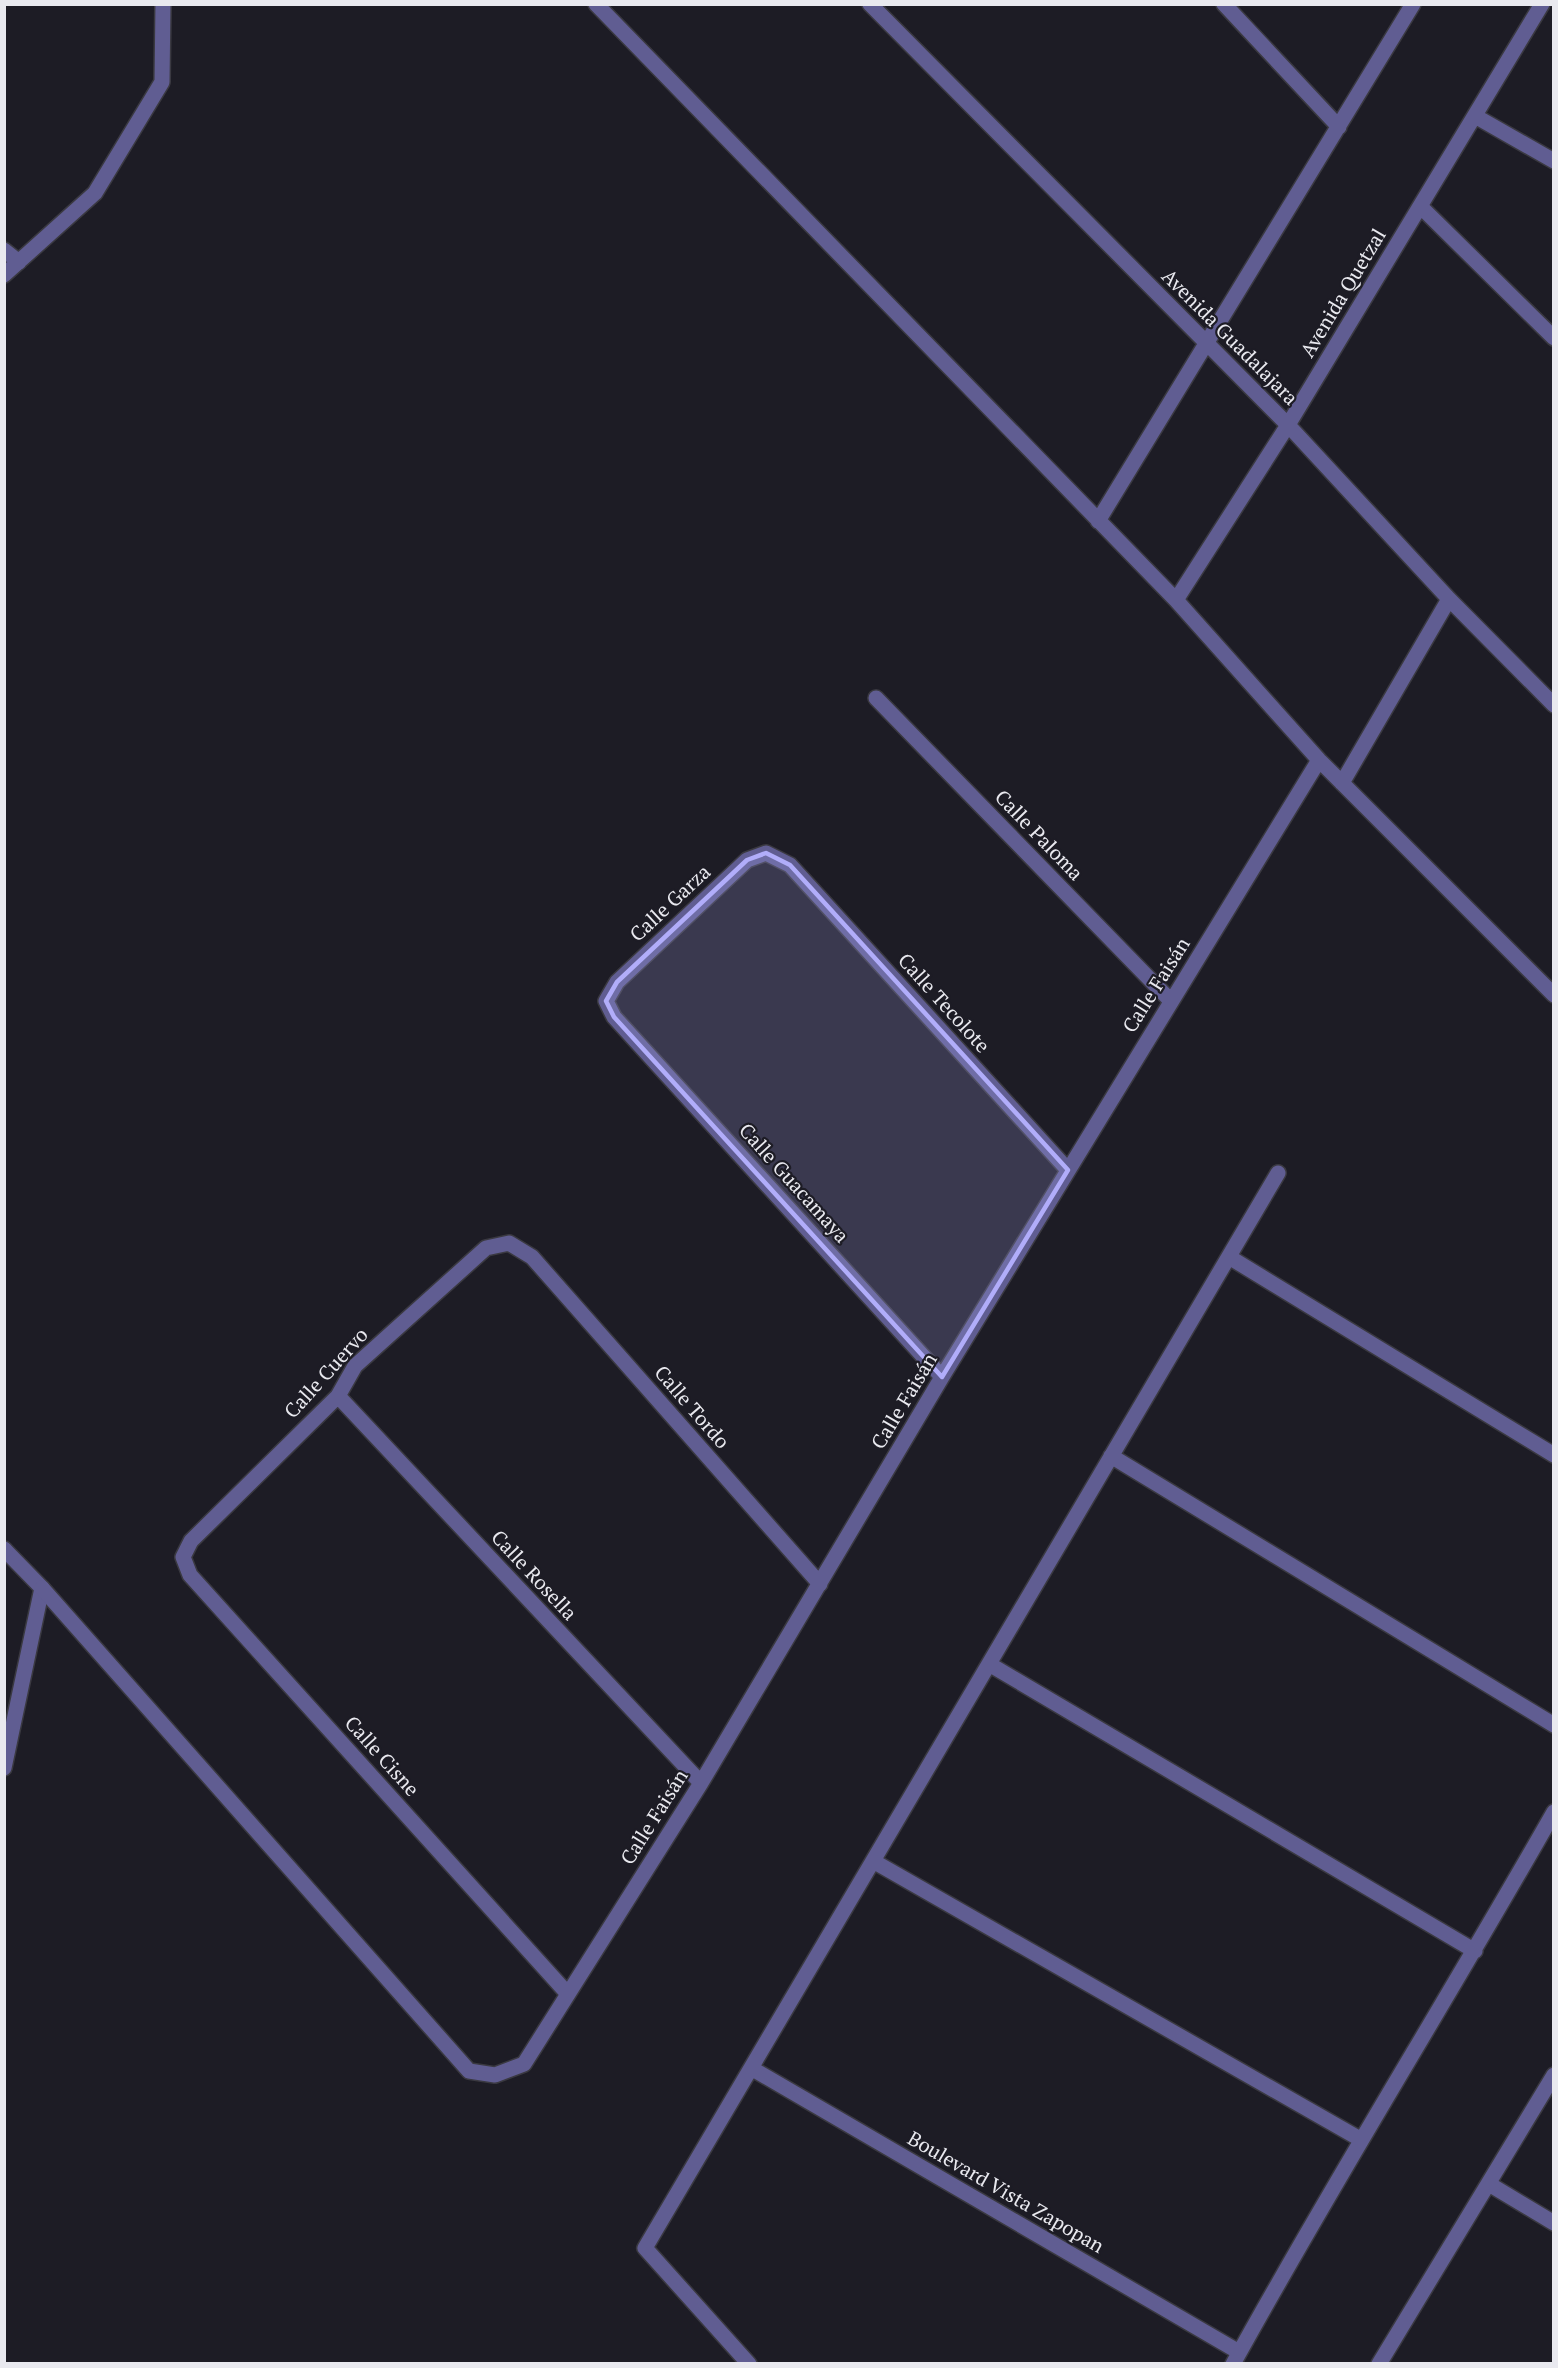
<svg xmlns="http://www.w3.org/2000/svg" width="1558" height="2368" font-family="'PT Serif',serif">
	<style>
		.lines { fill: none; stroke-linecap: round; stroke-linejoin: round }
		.lane-casing { stroke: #3a3941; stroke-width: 18 }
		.street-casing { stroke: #3a3941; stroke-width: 18 }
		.lane { stroke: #605d92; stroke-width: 15 }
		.street { stroke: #605d92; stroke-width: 15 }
		.marked { fill: #b1adfa; fill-opacity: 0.2; stroke: #b1adfa; stroke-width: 4.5; stroke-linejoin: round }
		.labels { text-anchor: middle; stroke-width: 4.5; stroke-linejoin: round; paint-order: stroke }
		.street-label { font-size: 20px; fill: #e9e9ef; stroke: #1d1c25 }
	</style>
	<rect width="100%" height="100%" fill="#1d1c25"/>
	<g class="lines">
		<g class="lane-casing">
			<path id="lane" d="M4,1549L42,1588L4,1768"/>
		</g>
		<g class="street-casing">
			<path id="street" d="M596,4L1176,600L1319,760L1554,995
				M870,4L1288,425L1449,599L1554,705
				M1224,4L1339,127
				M1475,116L1554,161
				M1420,206L1554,338
				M4,250L19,262
				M4,275L95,193L162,82L163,4
				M1098,521L1413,4
				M1176,600L1288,425L1542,4
				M876,698L1171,1001
				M1342,783L1449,599
				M1229,1257L1554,1455
				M942,1377L614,1017L606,1001L617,982L747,860L766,853L790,865L1068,1170
				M338,1396L701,1783
				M1111,1456L1554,1725
				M4,1551L5,1550
				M42,1588L469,2071L495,2075L524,2064L701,1783L942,1377L1319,760
				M989,1664L1475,1951
				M873,1861L1360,2139
				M567,1993L190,1575L183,1557L191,1541L338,1396L355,1366L486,1248L509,1243L532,1257L820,1584
				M751,2068L1239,2352
				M1489,2184L1554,2223
				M749,2364L645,2248L1278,1173
				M1233,2364C1336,2177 1449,1997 1554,1812
				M1379,2364L1554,2075"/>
		</g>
		<use href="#lane" class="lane"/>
		<use href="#street" class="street"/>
	</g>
	<path class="marked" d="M766,853L790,865L1068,1170L942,1377L614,1017L606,1001L617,982L747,860Z"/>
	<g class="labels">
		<g class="street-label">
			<text transform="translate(1343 293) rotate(-59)" y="7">Avenida Quetzal</text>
			<text transform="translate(1230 337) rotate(45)" y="7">Avenida Guadalajara</text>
			<text transform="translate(1039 835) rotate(46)" y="7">Calle Paloma</text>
			<text transform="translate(670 903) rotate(-43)" y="7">Calle Garza</text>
			<text transform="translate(1156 985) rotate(-58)" y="7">Calle Faisán</text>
			<text transform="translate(944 1003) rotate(48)" y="7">Calle Tecolote</text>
			<text transform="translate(794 1183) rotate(48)" y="7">Calle Guacamaya</text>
			<text transform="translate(326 1373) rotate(-48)" y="7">Calle Cuervo</text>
			<text transform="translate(904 1401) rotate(-59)" y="7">Calle Faisán</text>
			<text transform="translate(692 1407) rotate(49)" y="7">Calle Tordo</text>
			<text transform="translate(534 1575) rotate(47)" y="7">Calle Rosella</text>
			<text transform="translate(382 1756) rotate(48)" y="7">Calle Cisne</text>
			<text transform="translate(654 1817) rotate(-58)" y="7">Calle Faisán</text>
			<text transform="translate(1006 2192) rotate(30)" y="7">Boulevard Vista Zapopan</text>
		</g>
	</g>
	<rect width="1558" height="2368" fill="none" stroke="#e9e9ef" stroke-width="12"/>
</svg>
